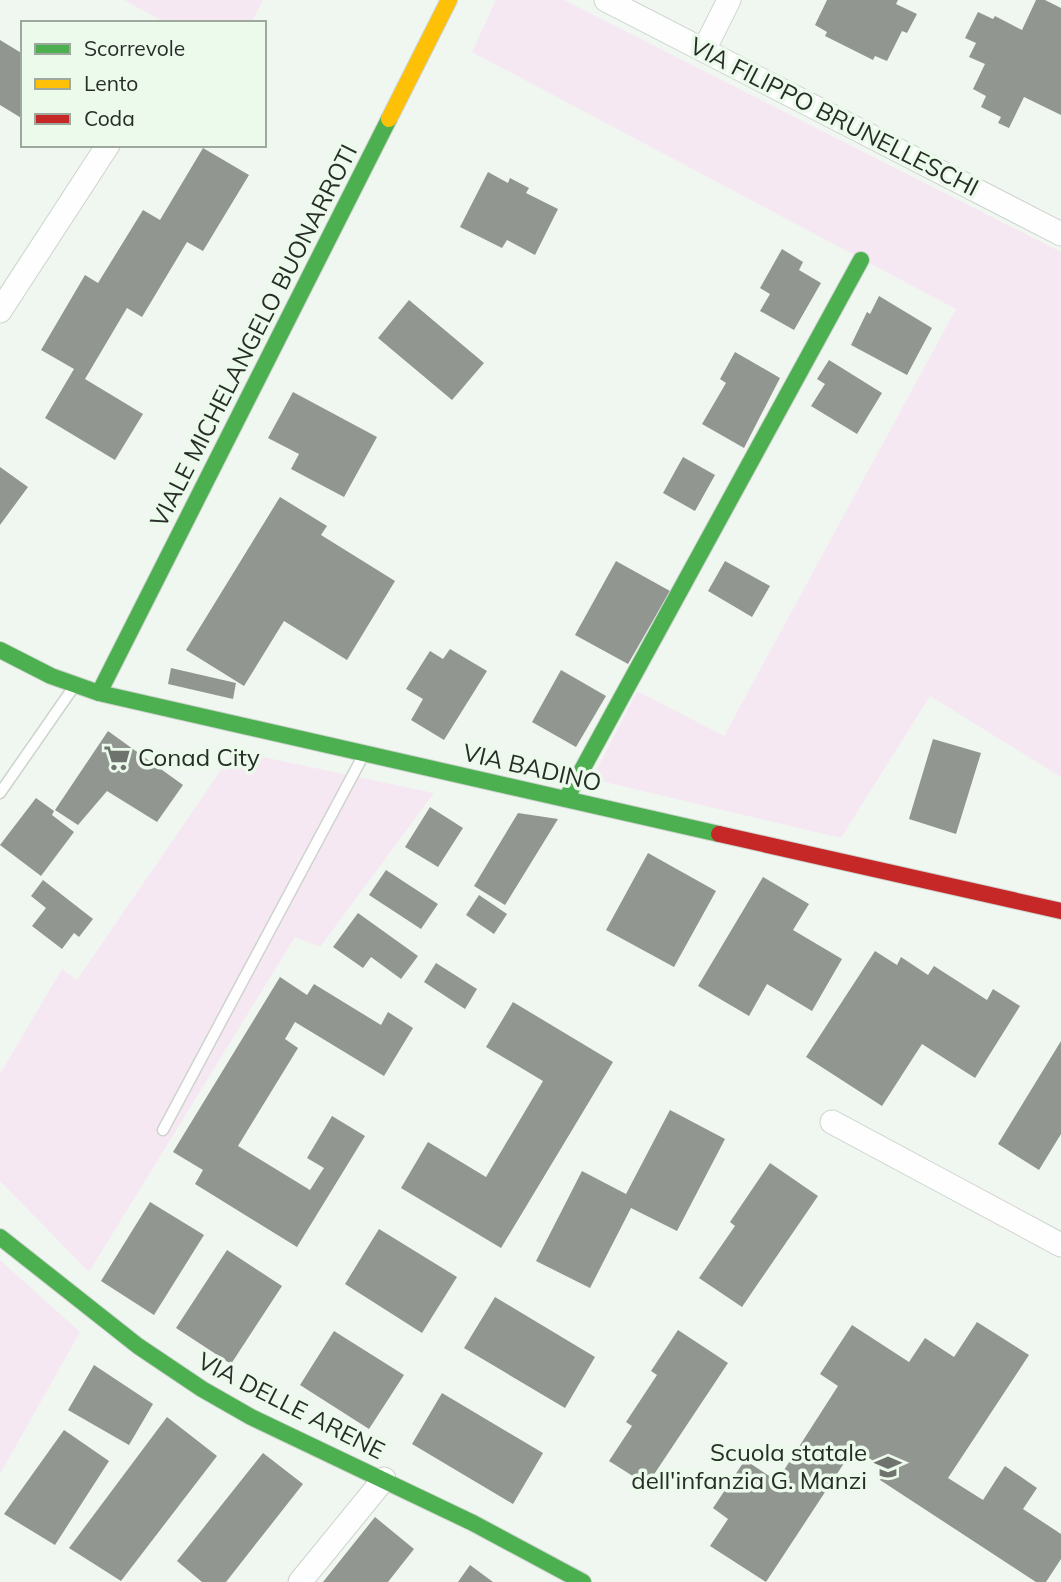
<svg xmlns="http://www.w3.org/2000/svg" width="1061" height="1582" font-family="Mulish,sans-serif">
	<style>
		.green { fill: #f6e8f3 }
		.building { fill: #919691 }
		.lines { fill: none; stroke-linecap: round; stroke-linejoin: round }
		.lane-casing { stroke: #cdd3cd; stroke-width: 13 }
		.street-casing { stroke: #cdd3cd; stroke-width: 25 }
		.fast-casing { stroke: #cdd3cd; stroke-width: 18 }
		.slow-casing { stroke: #cdd3cd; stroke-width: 18 }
		.jam-casing { stroke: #cdd3cd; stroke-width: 18 }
		.lane { stroke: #fdfefd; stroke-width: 10 }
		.street { stroke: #fdfefd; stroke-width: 23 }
		.fast { stroke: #4caf50; stroke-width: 16 }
		.slow { stroke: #ffc107; stroke-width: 16 }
		.jam { stroke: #c62828; stroke-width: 16 }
		.labels { text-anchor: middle; stroke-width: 7; stroke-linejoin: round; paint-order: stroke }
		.street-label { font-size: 24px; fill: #282d28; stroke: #ecfaec }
		.poi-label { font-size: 24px; fill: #282d28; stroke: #ecfaec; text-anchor: start }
	</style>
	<rect width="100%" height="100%" fill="#f0f6f0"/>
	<path class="green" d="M124,0H263L251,23H166Z
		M496,0H564L1061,252V777L930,696L841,838L592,779L637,691L724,736L956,309L472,52Z
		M234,751L434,793L320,947L295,937L89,1272L0,1181V1074L62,969L77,980Z
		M0,1260L80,1332L0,1474Z"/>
	<path class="building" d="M827,0H898L896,4L917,14L907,33L902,31L887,61L875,56L873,60L825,36L827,32L815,25Z
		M1036,0H1045L1061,8V115L1024,97L1009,128L998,123L1001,117L981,107L986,96L973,89L985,64L969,57L976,43L965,38L978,12L993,19L995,16L1022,30Z
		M0,40L23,54V119L0,105Z
		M203,148L249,175L203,251L187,242L142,317L127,308L85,379L143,414L115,460L45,418L74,369L41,350L85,275L98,283L143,210L160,220Z
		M488,172L508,183L510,178L529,188L526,193L558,209L535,255L507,240L502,248L460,227Z
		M782,249L803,262L799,270L821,283L794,330L760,311L770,294L760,288Z
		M879,296L932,328L907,375L851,345L867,312L870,314Z
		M409,300L484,363L452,400L378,338Z
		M735,352L780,378L744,448L702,424L726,383L720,379Z
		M829,360L882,393L857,434L811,406L825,384L817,379Z
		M293,392L377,437L344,497L291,469L299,454L268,438Z
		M683,457L715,475L695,511L663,493Z
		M0,467L28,487L0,525Z
		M280,497L327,526L321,535L395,581L347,660L284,621L244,686L186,650Z
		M616,561L670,591L628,664L575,635Z
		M725,561L770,586L752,617L708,591Z
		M450,649L487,671L444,740L411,720L423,699L406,689L430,651L443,659Z
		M171,668L236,683L233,699L168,684Z
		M561,670L606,696L576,747L532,722Z
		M108,731L183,785L157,822L107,791L78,825L55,810Z
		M933,739L981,753L956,834L909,819Z
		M36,798L54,811L52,815L74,832L41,876L0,845Z
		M430,807L463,828L438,867L405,847Z
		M518,813L558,819L505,905L474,886Z
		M648,853L716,891L674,967L606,930Z
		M386,870L438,904L421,929L369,895Z
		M763,877L809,904L793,930L842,959L812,1011L767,984L749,1016L698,986Z
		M43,880L93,919L79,937L74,933L62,949L32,926L46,908L31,896Z
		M479,895L507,914L494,934L466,915Z
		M358,913L418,956L401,979L371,957L363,968L333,947Z
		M875,951L897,965L901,957L928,975L934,966L987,1000L993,989L1020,1006L975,1078L922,1044L882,1106L806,1057Z
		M436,963L477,989L465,1009L424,982Z
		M280,977L307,995L314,984L381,1025L388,1012L413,1028L384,1076L295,1022L285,1039L298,1048L238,1146L310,1190L324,1168L307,1158L332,1116L365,1136L297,1247L195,1184L203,1170L173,1152Z
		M513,1002L613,1062L501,1248L401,1188L428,1142L486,1177L543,1081L486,1047Z
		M1061,1041V1134L1039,1170L998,1144Z
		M670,1110L725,1139L677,1231L631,1208L590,1288L536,1261L582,1171L626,1194Z
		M770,1163L818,1196L742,1307L699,1278L735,1226L730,1222Z
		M150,1202L204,1235L154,1315L101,1281Z
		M379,1229L457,1277L422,1333L345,1284Z
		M227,1250L282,1286L231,1364L176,1328Z
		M495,1297L595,1357L565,1408L464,1348Z
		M977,1322L1029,1355L948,1478L983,1500L1005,1466L1037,1488L1023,1509L1061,1534V1559L1046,1582H1036L880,1480L887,1470L854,1448L766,1582L710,1546L728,1519L713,1508L745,1460L777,1481L838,1386L820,1374L852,1325L909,1362L925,1338L954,1357Z
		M678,1330L728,1363L647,1485L609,1461L632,1426L626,1422L657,1375L651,1371Z
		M334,1331L404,1375L369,1429L300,1385Z
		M94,1365L153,1404L129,1445L68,1410Z
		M442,1393L543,1453L513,1504L412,1444Z
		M167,1417L217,1456L121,1581L69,1548Z
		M64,1430L109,1461L55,1545L4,1514Z
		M263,1453L303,1484L226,1582H202L177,1561Z
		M375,1517L414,1549L388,1582H323Z
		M470,1565L493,1582H458Z"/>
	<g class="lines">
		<g class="lane-casing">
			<path id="lane" d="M0,793L73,688
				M163,1130L363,756"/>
		</g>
		<g class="street-casing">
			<path id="street" d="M606,0L1061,234
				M704,50L729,0
				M0,311L108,145
				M832,1122L1061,1245
				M300,1582L384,1479"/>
		</g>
		<g class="fast-casing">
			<path id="fast" d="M0,650L51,676L99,693L719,834
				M99,693L389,119
				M566,799L861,260
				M0,1237L138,1346L202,1389L251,1417L473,1523L583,1582"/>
		</g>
		<g class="slow-casing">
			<path id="slow" d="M389,119L449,0"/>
		</g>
		<g class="jam-casing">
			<path id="jam" d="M719,834L1061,911"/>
		</g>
		<use href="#lane" class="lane"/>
		<use href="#street" class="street"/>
		<use href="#fast" class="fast"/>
		<use href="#slow" class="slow"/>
		<use href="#jam" class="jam"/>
	</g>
	<defs>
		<g id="supermarket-bare" transform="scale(2.1)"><path d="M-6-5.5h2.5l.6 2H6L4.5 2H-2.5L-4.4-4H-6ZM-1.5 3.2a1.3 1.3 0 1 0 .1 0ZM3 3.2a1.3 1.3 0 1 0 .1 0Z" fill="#6e736e" stroke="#ecfaec" stroke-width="2.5" paint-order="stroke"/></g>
		<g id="school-bare" transform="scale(2.1)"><path d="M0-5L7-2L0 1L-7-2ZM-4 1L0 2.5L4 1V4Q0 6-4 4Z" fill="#6e736e" stroke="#ecfaec" stroke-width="2.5" paint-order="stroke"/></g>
	</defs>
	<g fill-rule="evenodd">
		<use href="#supermarket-bare" x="117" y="758"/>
		<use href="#school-bare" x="888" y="1467"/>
	</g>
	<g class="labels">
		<g class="street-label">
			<text transform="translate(834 117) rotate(27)" y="8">VIA FILIPPO BRUNELLESCHI</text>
			<text transform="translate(254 336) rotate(-63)" y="8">VIALE MICHELANGELO BUONARROTI</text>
			<text transform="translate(532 768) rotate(13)" y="8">VIA BADINO</text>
			<text transform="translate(291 1406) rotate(27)" y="8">VIA DELLE ARENE</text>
		</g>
		<g class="poi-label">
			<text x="138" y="766">Conad City</text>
			<text x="867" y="1461" text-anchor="end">Scuola statale<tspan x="867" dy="28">dell'infanzia G. Manzi</tspan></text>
		</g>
	</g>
	<rect x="21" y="21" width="245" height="126" fill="#ecfaec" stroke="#9ea89e" stroke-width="2"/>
	<rect x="35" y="44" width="35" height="10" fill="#4caf50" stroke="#9ea89e" stroke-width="2"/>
	<text x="84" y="56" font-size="21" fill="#282d28">Scorrevole</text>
	<rect x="35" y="79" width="35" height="10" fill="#ffc107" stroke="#9ea89e" stroke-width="2"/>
	<text x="84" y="91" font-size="21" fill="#282d28">Lento</text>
	<rect x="35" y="114" width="35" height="10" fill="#c62828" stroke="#9ea89e" stroke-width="2"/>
	<text x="84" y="126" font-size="21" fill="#282d28">Coda</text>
</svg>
